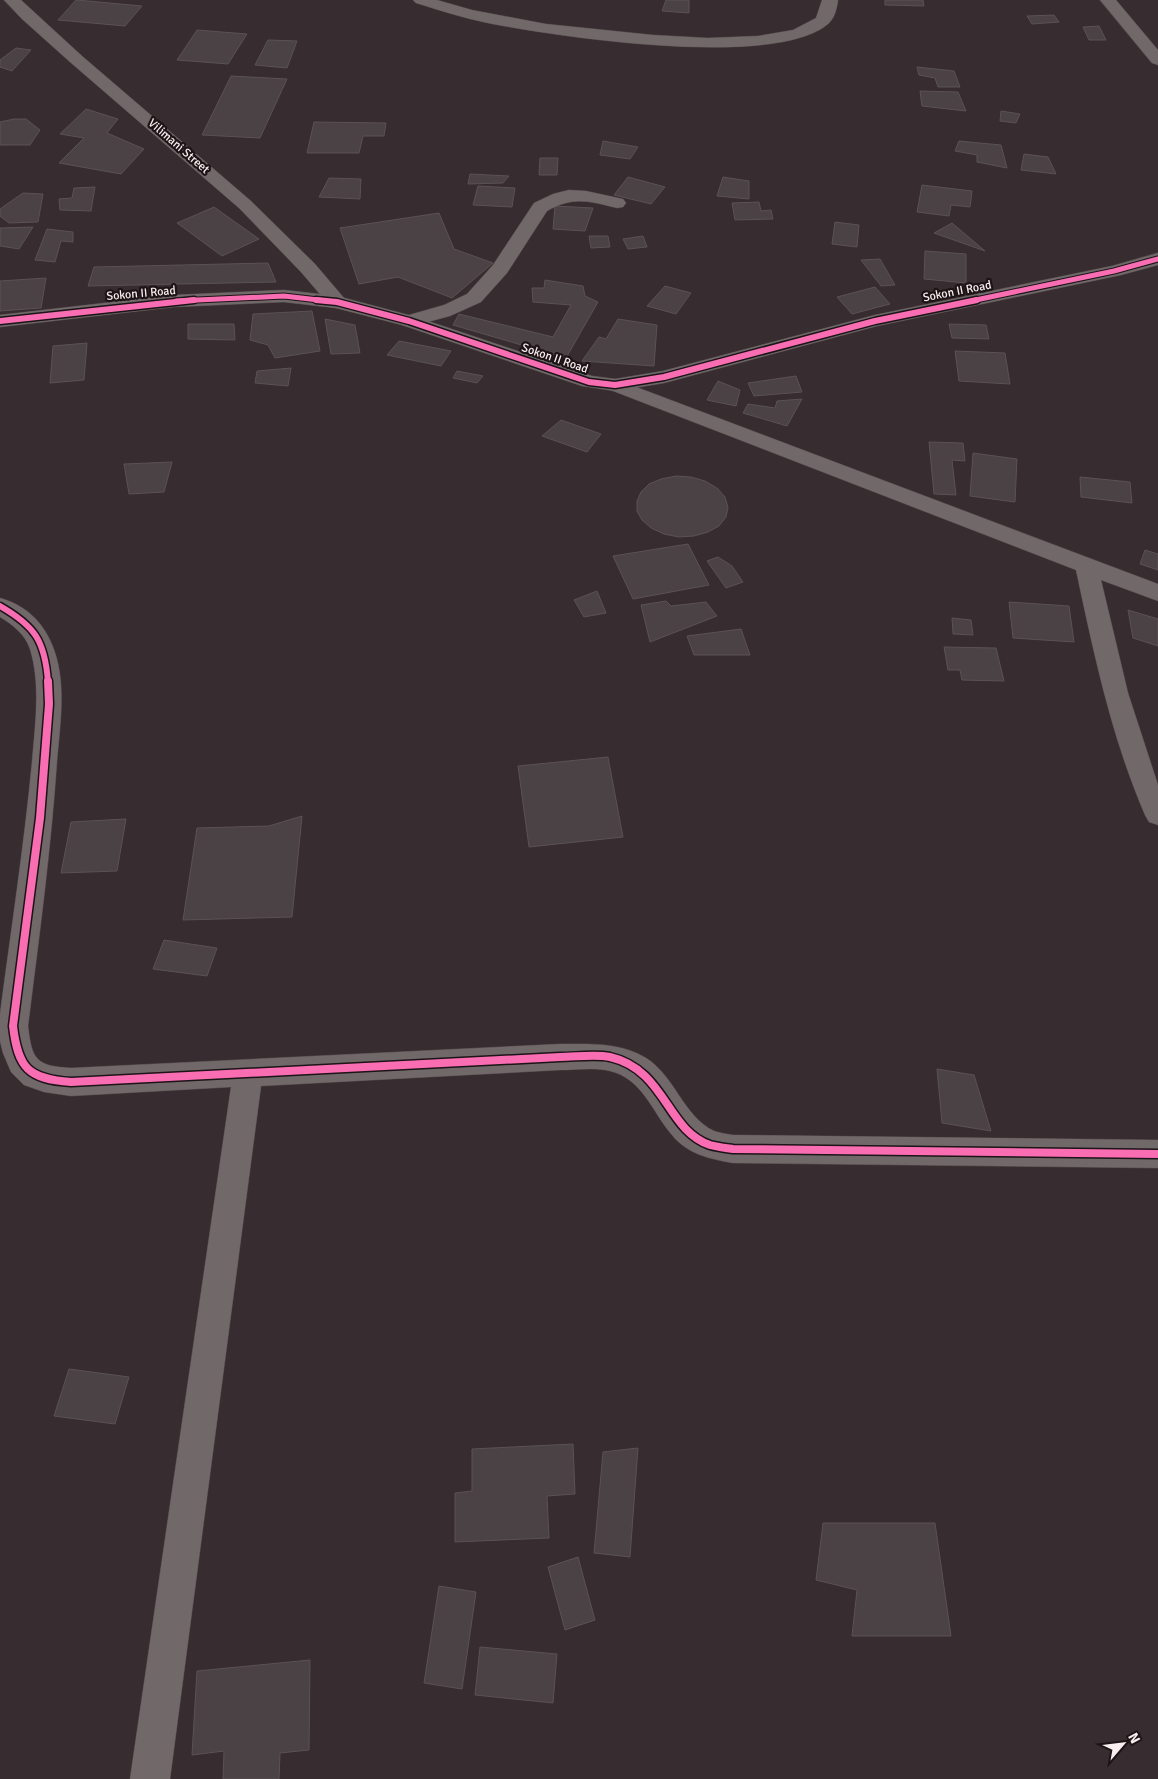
<svg xmlns="http://www.w3.org/2000/svg" width="1158" height="1779" font-family="Signika,sans-serif">
	<style>
		.building { fill: #4a4244; stroke: #5b5255 }
		.lines { fill: none; stroke-linecap: round; stroke-linejoin: round }
		.street-casing { stroke: #52494b; stroke-width: 1 }
		.secondary-casing { stroke: #52494b; stroke-width: 1 }
		.street { fill: #71686a; fill-rule: evenodd }
		.secondary { fill: #71686a; fill-rule: evenodd }
		.cycleway-far2-casing { stroke: #1c1416; stroke-width: 7 }
		.cycleway-far1-casing { stroke: #1c1416; stroke-width: 9 }
		.cycleway-casing { stroke: #1c1416; stroke-width: 11 }
		.cycleway-far2 { stroke: #f96db3; stroke-width: 5 }
		.cycleway-far1 { stroke: #f96db3; stroke-width: 6 }
		.cycleway { stroke: #f96db3; stroke-width: 8 }
		.labels { text-anchor: middle; stroke-width: 4.5; stroke-linejoin: round; paint-order: stroke }
		.far-street-label { font-size: 12px; fill: #faedf0; stroke: #1c1416 }
	</style>
	<rect width="100%" height="100%" fill="#372c2f"/>
	<path class="building" d="M76,0H77L142,6L125,26L58,20Z
		M666,0H689V13L662,11Z
		M885,0H923L924,6L885,5Z
		M1054,15L1059,22L1032,24L1027,16Z
		M1099,26L1106,40H1089L1083,27Z
		M197,30L247,34L228,64L177,60Z
		M268,40L297,41L287,68L255,65Z
		M16,48L31,50L12,71L0,67V60Z
		M917,67L954,71L960,87H938L935,78L919,75Z
		M231,76L287,79L260,138L202,135Z
		M920,91L958,92L966,111L922,106Z
		M86,109L118,119L107,133L144,149L121,174L59,163L84,138L60,134Z
		M1001,111L1020,114L1016,123L1000,121Z
		M14,119H26L40,130L30,145H0V122Z
		M314,122L386,123L384,136H363L359,153H307Z
		M603,141L638,147L630,159L600,155Z
		M959,141L1001,145L1007,168L977,162V155L955,151Z
		M1024,154L1048,157L1056,174L1021,170Z
		M540,158H558L557,175H539Z
		M470,174L509,176L503,183L468,184Z
		M628,177L665,187L651,204L614,195Z
		M723,177L749,181V199L717,196Z
		M329,178L361,179L360,199L319,197Z
		M922,185L972,191L970,207L951,205L949,216L917,212Z
		M478,186L515,188L512,207L473,205Z
		M95,187L91,211L60,210L59,199L72,198L74,188Z
		M23,193L43,194L38,222L9,223L0,216V209Z
		M759,202L761,211L771,210L773,219L735,220L732,203Z
		M555,206L593,208L585,231L553,229Z
		M214,207L259,239L222,256L177,223Z
		M439,213L454,249L493,263L452,298L398,277L359,284L340,228Z
		M835,222L859,225L857,247L832,244Z
		M952,223L985,251L934,233Z
		M33,227L19,249L0,246V228Z
		M47,229L73,232V242L61,241L55,262L35,260Z
		M589,236H608L610,247L591,248Z
		M643,236L647,247L628,249L623,239Z
		M925,251L966,254V283L924,279Z
		M880,259L895,285L881,286L861,260Z
		M268,263L276,282L88,286L94,267Z
		M46,278L41,308L0,311V281Z
		M545,280L583,286L585,296L598,302L566,358L453,325L459,314L553,337L571,305L533,302L532,288H544Z
		M665,286L691,293L676,314L647,306Z
		M875,287L890,304L852,314L837,297Z
		M312,311L320,351L275,358L268,345L250,340L253,314Z
		M325,319L355,325L360,353L331,354Z
		M618,319L657,325L654,366L582,361L599,337L606,339Z
		M188,324H234L235,340L188,339Z
		M949,324L986,325L989,339L952,338Z
		M399,341L451,351L441,366L387,355Z
		M87,343L84,380L50,383L53,346Z
		M955,351L1005,353L1010,384L959,381Z
		M291,368L288,386L255,383L257,371Z
		M457,371L483,376L477,383L453,378Z
		M796,376L802,392L754,396L748,383Z
		M718,381L740,390L736,406L707,400Z
		M802,399L787,426L743,413L748,404L775,408L777,401Z
		M561,420L601,434L587,452L542,436Z
		M929,442L963,443L965,461L952,460L956,495L934,494Z
		M973,453L1017,459L1015,502L970,496Z
		M172,462L164,492L129,494L124,464Z
		M676,476L691,477L705,481L717,488L725,497L728,508L726,517L719,526L708,532L694,536L679,537L664,534L651,528L642,520L637,511V501L641,492L649,484L661,479Z
		M1080,477L1130,482L1132,503L1081,497Z
		M688,544L709,585L633,599L613,556Z
		M1145,550L1158,554V570L1140,564Z
		M718,557L732,566L743,582L726,588L707,561Z
		M597,591L606,613L584,617L574,600Z
		M666,601L671,606L706,602L717,616L650,642L641,605Z
		M1009,602L1069,606L1074,642L1013,638Z
		M1128,610L1158,619V646L1133,638Z
		M952,618L971,620L973,635L953,634Z
		M741,629L750,655H694L687,636Z
		M944,647L996,648L1004,681L962,680L960,670H948Z
		M608,757L623,837L529,847L518,766Z
		M302,816L292,917L183,920L197,828L269,826Z
		M126,819L117,871L61,873L71,822Z
		M164,940L217,948L207,976L153,969Z
		M937,1069L974,1075L991,1131L942,1123Z
		M69,1369L129,1377L115,1424L54,1416Z
		M573,1444L575,1494L547,1496L549,1538L455,1542V1493L472,1491V1449Z
		M638,1448L630,1557L594,1553L603,1452Z
		M823,1523H935L951,1636H852L857,1590L816,1580Z
		M578,1557L595,1620L565,1630L548,1567Z
		M439,1586L476,1592L462,1689L424,1683Z
		M480,1647L557,1654L553,1703L475,1695Z
		M310,1660L309,1750L280,1753L279,1779H223L224,1751L192,1755L197,1671Z"/>
	<g class="lines">
		<g class="street-casing">
			<path id="street" d="M4,0H21L82,56L251,201L315,264L344,298L347,302L344,306L337,308L330,306L301,272L239,208L70,62L22,19Z
				M413,0H437L472,10L546,24L653,35L708,38L758,36L793,30L816,18L822,0H838C837,8 835,18 828,24C776,68 570,38 504,26C473,21 445,12 416,3Z
				M1100,0H1116L1158,50V65L1152,63Z
				M569,190L586,191L623,199L626,203L623,207L617,208C589,201 573,196 547,211L507,273L481,302L450,316L409,327L402,325L399,321L402,317L444,305L467,294L493,265L534,203L553,194Z
				M615,379L1158,584V601L1101,580L1128,693L1158,785V825L1149,822L1145,815C1111,736 1094,654 1076,570L608,389L605,385L608,381Z
				M0,598C26,605 44,623 53,647C67,683 60,724 57,761C51,850 39,938 28,1026C32,1060 36,1066 71,1068L560,1044C590,1044 620,1042 646,1058C675,1076 683,1116 714,1131C720,1133 727,1134 733,1135L1158,1140V1168L733,1163C710,1159 687,1154 672,1135C652,1112 643,1079 610,1071C595,1067 575,1070 560,1070L261,1086L170,1779H130L231,1087L71,1096L44,1092L24,1085L11,1072L3,1053L0,1041V1014C11,930 24,846 32,762C35,725 41,685 30,649C25,634 13,625 0,617Z"/>
		</g>
		<g class="secondary-casing">
			<path id="secondary" d="M1158,253V265L1121,275L877,326L664,383L615,391L582,386L402,325L336,308L284,302L174,307L0,327V315L174,295L284,290L337,296L416,317L592,376L615,379L663,371L875,315L1112,266Z"/>
		</g>
		<use href="#street" class="street"/>
		<use href="#secondary" class="secondary"/>
		<g class="cycleway-far2-casing">
			<path id="cycleway-far2" d="M176,301L284,296L327,301
				M971,301L1114,271L1158,259"/>
		</g>
		<g class="cycleway-far1-casing">
			<path id="cycleway-far1" d="M316,300L337,302L409,321L589,382L615,385L664,377L875,321L977,300
				M0,321L194,300
				M0,606C35,626 45,641 48,682"/>
		</g>
		<g class="cycleway-casing">
			<path id="cycleway" d="M48,681L49,704L40,818L13,1026C18,1068 28,1079 71,1082L560,1057C575,1057 595,1054 610,1057C666,1070 666,1130 710,1145C717,1147 726,1148 733,1149L1158,1154"/>
		</g>
		<use href="#cycleway-far2" class="cycleway-far2"/>
		<use href="#cycleway-far1" class="cycleway-far1"/>
		<use href="#cycleway" class="cycleway"/>
	</g>
	<g class="labels">
		<g class="far-street-label">
			<text transform="translate(179 146) rotate(41)" y="4">Vilimani Street</text>
			<text transform="translate(957 291) rotate(-11)" y="4">Sokon II Road</text>
			<text transform="translate(141 293) rotate(-5)" y="4">Sokon II Road</text>
			<text transform="translate(555 358) rotate(19)" y="4">Sokon II Road</text>
		</g>
	</g>
	<g transform="translate(1123 1744) rotate(62)" stroke="#1c1416" stroke-width="4" paint-order="stroke">
	<path d="M0-4L9 19L0 12L-9 19Z" fill="#faedf0"/>
	<text y="-8" font-size="14" font-weight="bold" text-anchor="middle" fill="#faedf0">N</text>
	</g>
</svg>
